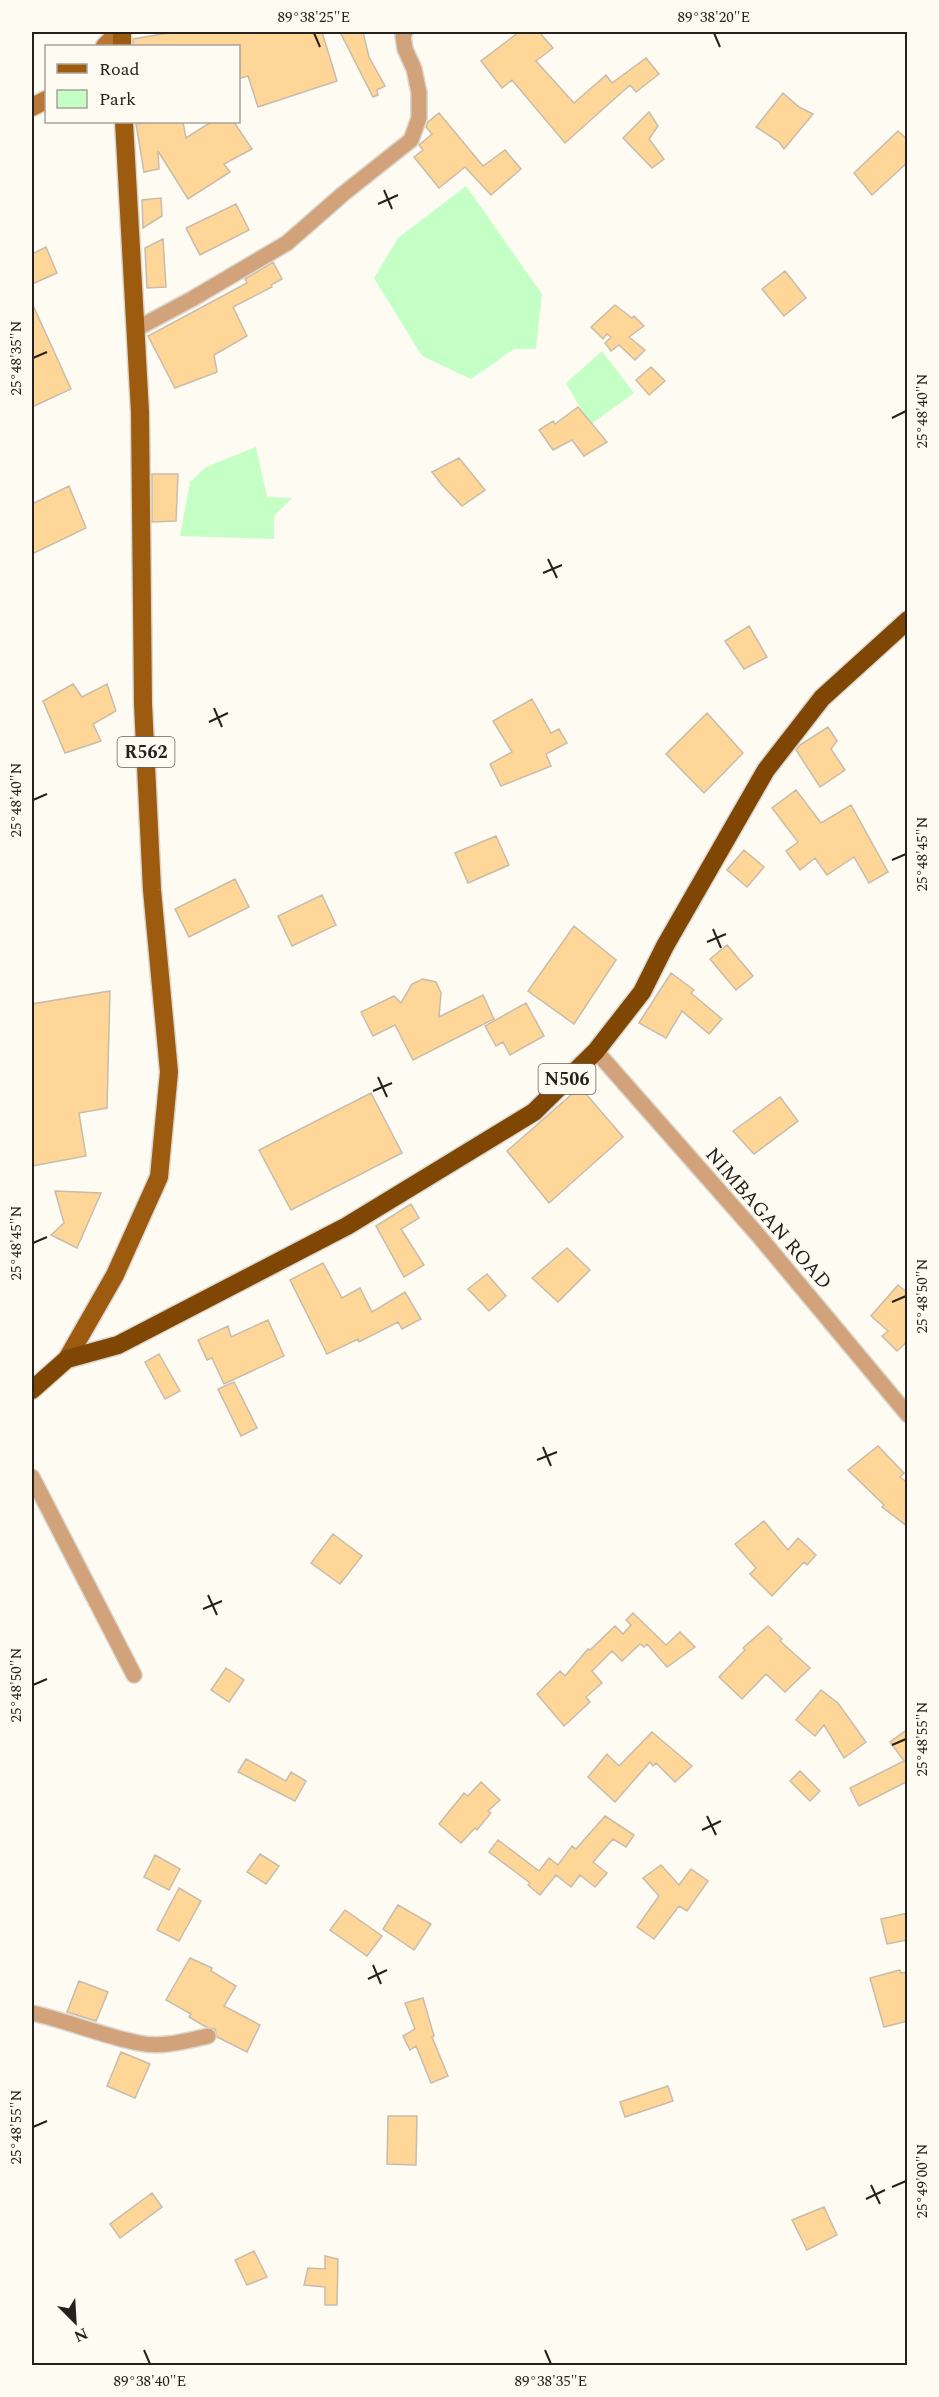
<svg xmlns="http://www.w3.org/2000/svg" width="939" height="2397" font-family="Spectral,serif">
	<style>
		.park { fill: #c4ffc5 }
		.building { fill: #fed698; stroke: #c9bcaa; stroke-width: 1.5 }
		.lines { fill: none; stroke-linecap: round; stroke-linejoin: round }
		.street-casing { stroke: #dbd8d0; stroke-width: 18 }
		.secondary-casing { stroke: #dbd8d0; stroke-width: 21 }
		.primary-casing { stroke: #dbd8d0; stroke-width: 21 }
		.highway-casing { stroke: #dbd8d0; stroke-width: 21 }
		.street { stroke: #d2a27a; stroke-width: 15 }
		.secondary { stroke: #ba7634; stroke-width: 18 }
		.primary { stroke: #9d5b10; stroke-width: 18 }
		.highway { stroke: #7f4703; stroke-width: 18 }
		.ticks { fill: none; stroke: #26221b; stroke-width: 2 }
		.labels { text-anchor: middle; stroke-width: 4.5; stroke-linejoin: round; paint-order: stroke }
		.shield { fill: #fefbf2; stroke: #67635c; stroke-width: 1.5 }
		.shield-label { font-size: 18px; font-weight: bold; fill: #26221b }
		.street-label { font-size: 20px; fill: #26221b; stroke: #fefbf2 }
		.neatline { fill: none; stroke: #26221b; stroke-width: 2 }
		.ticks-label { font-size: 15px; text-anchor: middle; fill: #26221b }
	</style>
	<rect width="100%" height="100%" fill="#fefbf2"/>
	<path class="park" d="M466,186L542,294L536,349H514L471,379L422,356L374,278L398,238Z
		M602,351L634,393L590,425L566,383Z
		M256,447L267,497L292,498L274,516V539L180,536L190,482L206,467Z"/>
	<path class="building" d="M174,32H322L337,81L258,107L248,76L238,79V46H133V39Z
		M340,32H363L369,57L385,86L377,90L378,95L373,97Z
		M519,32H539L553,48L536,61L574,103L606,75L612,83L646,58L659,74L636,92L630,85L565,143L512,80L502,88L481,61Z
		M783,93L799,107L813,114L784,149L779,142L756,127Z
		M649,112L658,126L649,139L664,159L652,168L623,138Z
		M439,113L483,166L505,150L521,169L491,195L465,167L439,188L414,157L423,150L419,145L432,134L426,127L428,122Z
		M152,122H183L186,138L211,122H234L252,149L224,164L230,172L188,199L158,151L159,169L144,172L136,124Z
		M898,131L908,140V162L872,195L854,173Z
		M161,198L162,216L143,228L142,200Z
		M236,204L249,230L200,255L186,228Z
		M163,239L166,287L147,288L145,248Z
		M46,247L57,273L32,284V254Z
		M273,262L282,279L271,285L272,287L233,307L247,336L214,355L217,372L175,388L148,336L247,283L245,279Z
		M785,271L806,298L784,316L762,289Z
		M32,303L71,389L32,407Z
		M615,305L632,318L634,316L644,326L629,337L645,350L635,360L619,345L611,351L605,343L611,337L607,334L603,339L591,327Z
		M651,367L665,381L649,395L636,380Z
		M578,407L607,442L584,456L572,440L553,450L539,430L553,421L555,424Z
		M459,458L485,490L462,506L442,485L432,472Z
		M152,474H178L176,521L152,522Z
		M69,486L86,528L32,554V504Z
		M749,626L767,657L744,669L725,641Z
		M73,684L82,697L107,684L116,711L93,724L101,741L65,753L43,701Z
		M532,699L551,733L559,729L567,743L546,754L551,766L501,786L490,764L512,752L493,721Z
		M707,713L743,753L704,793L666,754Z
		M828,727L837,741L831,749L845,770L820,787L796,750L800,745Z
		M796,790L821,823L851,805L888,872L869,883L854,857L827,875L815,858L800,870L786,851L798,842L772,808Z
		M496,836L509,865L468,883L455,853Z
		M744,850L764,867L747,887L727,870Z
		M235,879L249,907L189,937L175,909Z
		M322,895L336,925L292,946L278,916Z
		M574,926L616,960L574,1024L528,991Z
		M727,945L753,976L736,990L710,959Z
		M671,973L694,990L691,993L722,1019L709,1034L682,1011L666,1038L639,1023Z
		M423,979L436,982L441,993L439,1017L483,995L494,1019L413,1060L395,1025L373,1036L361,1012L394,996L401,1003L412,984Z
		M110,991L107,1108L79,1113L86,1156L32,1166V1004Z
		M526,1003L544,1036L510,1055L503,1042L496,1046L485,1026Z
		M580,1087L623,1137L549,1203L507,1151Z
		M371,1093L402,1153L291,1210L259,1150Z
		M780,1097L798,1121L754,1154L733,1131Z
		M55,1191L101,1193L77,1248L51,1235L64,1223Z
		M411,1204L419,1218L401,1229L424,1265L404,1277L376,1226Z
		M567,1248L590,1270L558,1302L532,1278Z
		M323,1263L342,1298L360,1288L372,1312L405,1292L421,1319L402,1329L398,1322L359,1342L358,1339L327,1354L290,1280Z
		M487,1274L506,1296L489,1311L468,1289Z
		M898,1285L908,1293V1341L897,1351L882,1336L888,1331L871,1316Z
		M268,1320L284,1356L224,1384L212,1358L207,1360L198,1340L228,1326L231,1337Z
		M159,1354L180,1391L165,1399L145,1362Z
		M234,1382L257,1428L241,1436L218,1389Z
		M878,1446L904,1473L900,1477L908,1483V1527L882,1507L884,1505L848,1470Z
		M764,1521L788,1550L798,1538L816,1555L807,1565L804,1562L772,1596L750,1574L756,1568L735,1544Z
		M333,1534L362,1556L340,1584L311,1563Z
		M633,1613L666,1645L680,1632L695,1647L667,1667L647,1644L644,1647L640,1644L622,1661L612,1651L592,1671L602,1683L586,1697L590,1702L564,1726L537,1694L560,1671L565,1676L588,1649L590,1650L615,1626L623,1634L631,1625L626,1620Z
		M768,1626L782,1639L780,1641L810,1668L785,1692L766,1674L742,1699L719,1677L745,1650L743,1648Z
		M226,1668L244,1680L229,1702L211,1690Z
		M821,1690L838,1703L866,1742L844,1758L824,1725L815,1736L796,1720Z
		M908,1729V1781L859,1806L850,1788L904,1761L890,1742Z
		M652,1732L692,1766L675,1782L656,1763L653,1766L650,1762L615,1802L588,1777L607,1754L619,1766Z
		M246,1759L286,1781L291,1772L306,1781L295,1801L238,1772Z
		M800,1771L820,1791L810,1801L790,1781Z
		M481,1782L500,1800L488,1811L491,1813L477,1830L475,1828L461,1843L439,1824L464,1793L468,1796Z
		M605,1816L634,1835L626,1847L613,1839L593,1862L607,1873L595,1887L580,1875L571,1887L556,1875L540,1895L528,1885L530,1883L489,1852L498,1840L539,1871L549,1858L558,1865L572,1846L576,1849Z
		M260,1854L279,1866L266,1884L247,1872Z
		M155,1855L180,1869L169,1890L144,1877Z
		M661,1865L679,1885L691,1869L708,1881L687,1911L679,1906L654,1939L637,1927L659,1896L643,1878Z
		M179,1888L201,1901L179,1941L157,1930Z
		M398,1905L431,1924L414,1950L383,1929Z
		M345,1910L382,1936L367,1956L330,1930Z
		M908,1913V1940L887,1944L881,1919Z
		M190,1958L212,1968L211,1971L236,1986L224,2006L260,2025L247,2052L217,2037L215,2029L206,2027L189,2017L191,2014L166,2000Z
		M900,1970L901,1973L908,1972V2021L884,2027L870,1978Z
		M79,1981L108,1992L96,2021L67,2012Z
		M423,1998L434,2036L432,2037L448,2076L431,2083L416,2046L410,2050L403,2036L415,2029L405,2003Z
		M121,2052L150,2064L135,2098L107,2086Z
		M668,2086L673,2101L625,2117L620,2102Z
		M388,2116H417L416,2165L387,2164Z
		M152,2193L162,2207L120,2238L110,2224Z
		M824,2207L837,2235L807,2250L792,2220Z
		M254,2251L267,2277L247,2285L235,2260Z
		M325,2256L338,2259L337,2305H325V2287L304,2285L308,2268L325,2269Z"/>
	<g class="lines">
		<g class="street-casing">
			<path id="street" d="M136,329L192,299L287,243L343,194L411,140L419,118V93L414,69L405,49L403,36L405,32
				M596,1051L758,1235L908,1415
				M32,1477L134,1675
				M32,2013C68,2021 103,2036 139,2043C162,2048 186,2041 208,2036"/>
		</g>
		<g class="secondary-casing">
			<path id="secondary" d="M105,46L119,32
				M32,107L46,100"/>
		</g>
		<g class="primary-casing">
			<path id="primary" d="M122,32V46
				M67,1359L115,1275L159,1177L169,1072L152,890L143,704L140,412L124,122"/>
		</g>
		<g class="highway-casing">
			<path id="highway" d="M32,1390L67,1359L118,1345L347,1226L534,1112L596,1051L642,992L665,946L766,770L822,698L908,620"/>
		</g>
		<use href="#street" class="street"/>
		<use href="#secondary" class="secondary"/>
		<use href="#primary" class="primary"/>
		<use href="#highway" class="highway"/>
	</g>
	<path class="ticks" d="M314,33L320,47M714,33L720,47M384,190L392,209M378,204L398,195M33,358L47,352M892,418L906,411M548,559L557,578M543,573L562,565M214,708L222,727M209,722L228,713M33,800L47,794M892,860L906,854M713,929L721,948M707,942L726,934M378,1077L387,1097M373,1091L392,1083M33,1243L47,1237M892,1302L906,1296M543,1447L551,1466M537,1460L557,1452M208,1595L217,1615M203,1609L222,1601M33,1685L47,1679M892,1745L906,1739M707,1816L716,1835M702,1830L721,1821M373,1965L381,1984M368,1979L387,1970M33,2127L47,2121M871,2185L880,2204M892,2187L906,2181M866,2199L885,2190M144,2350L150,2364M545,2350L551,2364"/>
	<g class="labels">
		<g class="shield">
			<rect x="117.5" y="737" width="57" height="30" rx="4.5"/>
			<rect x="538.5" y="1064" width="57" height="30" rx="4.5"/>
		</g>
		<g class="shield-label">
			<text x="146" y="758">R562</text>
			<text x="567" y="1085">N506</text>
		</g>
		<g class="street-label">
			<text transform="translate(769 1218) rotate(49)" y="7">NIMBAGAN ROAD</text>
		</g>
	</g>
	<rect width="939" height="2397" fill="none" stroke="#fefbf2" stroke-width="66"/>
	<rect x="45" y="45" width="195" height="78" fill="#fefbf2" stroke="#a8a49c" stroke-width="1.5"/>
	<rect x="57" y="64" width="30" height="9" fill="#9d5b10" stroke="#a8a49c" stroke-width="1.5"/>
	<text x="99" y="75" font-size="18" fill="#26221b">Road</text>
	<rect x="57" y="90" width="30" height="18" fill="#c4ffc5" stroke="#a8a49c" stroke-width="1.5"/>
	<text x="99" y="105" font-size="18" fill="#26221b">Park</text>
	<g transform="translate(75 2322) rotate(156)" stroke="#fefbf2" stroke-width="4.5" paint-order="stroke">
	<path d="M0-4.5L10 22L0 15L-10 22Z" fill="#26221b"/>
	<text y="-9" font-size="16" font-weight="bold" text-anchor="middle" fill="#26221b">N</text>
	</g>
	<rect x="33" y="33" width="873" height="2331" class="neatline"/>
	<g class="ticks-label">
		<text x="314" y="22">89°38'25"E</text>
		<text x="714" y="22">89°38'20"E</text>
		<text transform="translate(16 358) rotate(-90)" y="5">25°48'35"N</text>
		<text transform="translate(922 411) rotate(-90)" y="5">25°48'40"N</text>
		<text transform="translate(16 800) rotate(-90)" y="5">25°48'40"N</text>
		<text transform="translate(922 854) rotate(-90)" y="5">25°48'45"N</text>
		<text transform="translate(16 1243) rotate(-90)" y="5">25°48'45"N</text>
		<text transform="translate(922 1296) rotate(-90)" y="5">25°48'50"N</text>
		<text transform="translate(16 1685) rotate(-90)" y="5">25°48'50"N</text>
		<text transform="translate(922 1739) rotate(-90)" y="5">25°48'55"N</text>
		<text transform="translate(16 2127) rotate(-90)" y="5">25°48'55"N</text>
		<text transform="translate(922 2181) rotate(-90)" y="5">25°49'00"N</text>
		<text x="150" y="2386">89°38'40"E</text>
		<text x="551" y="2386">89°38'35"E</text>
	</g>
</svg>
